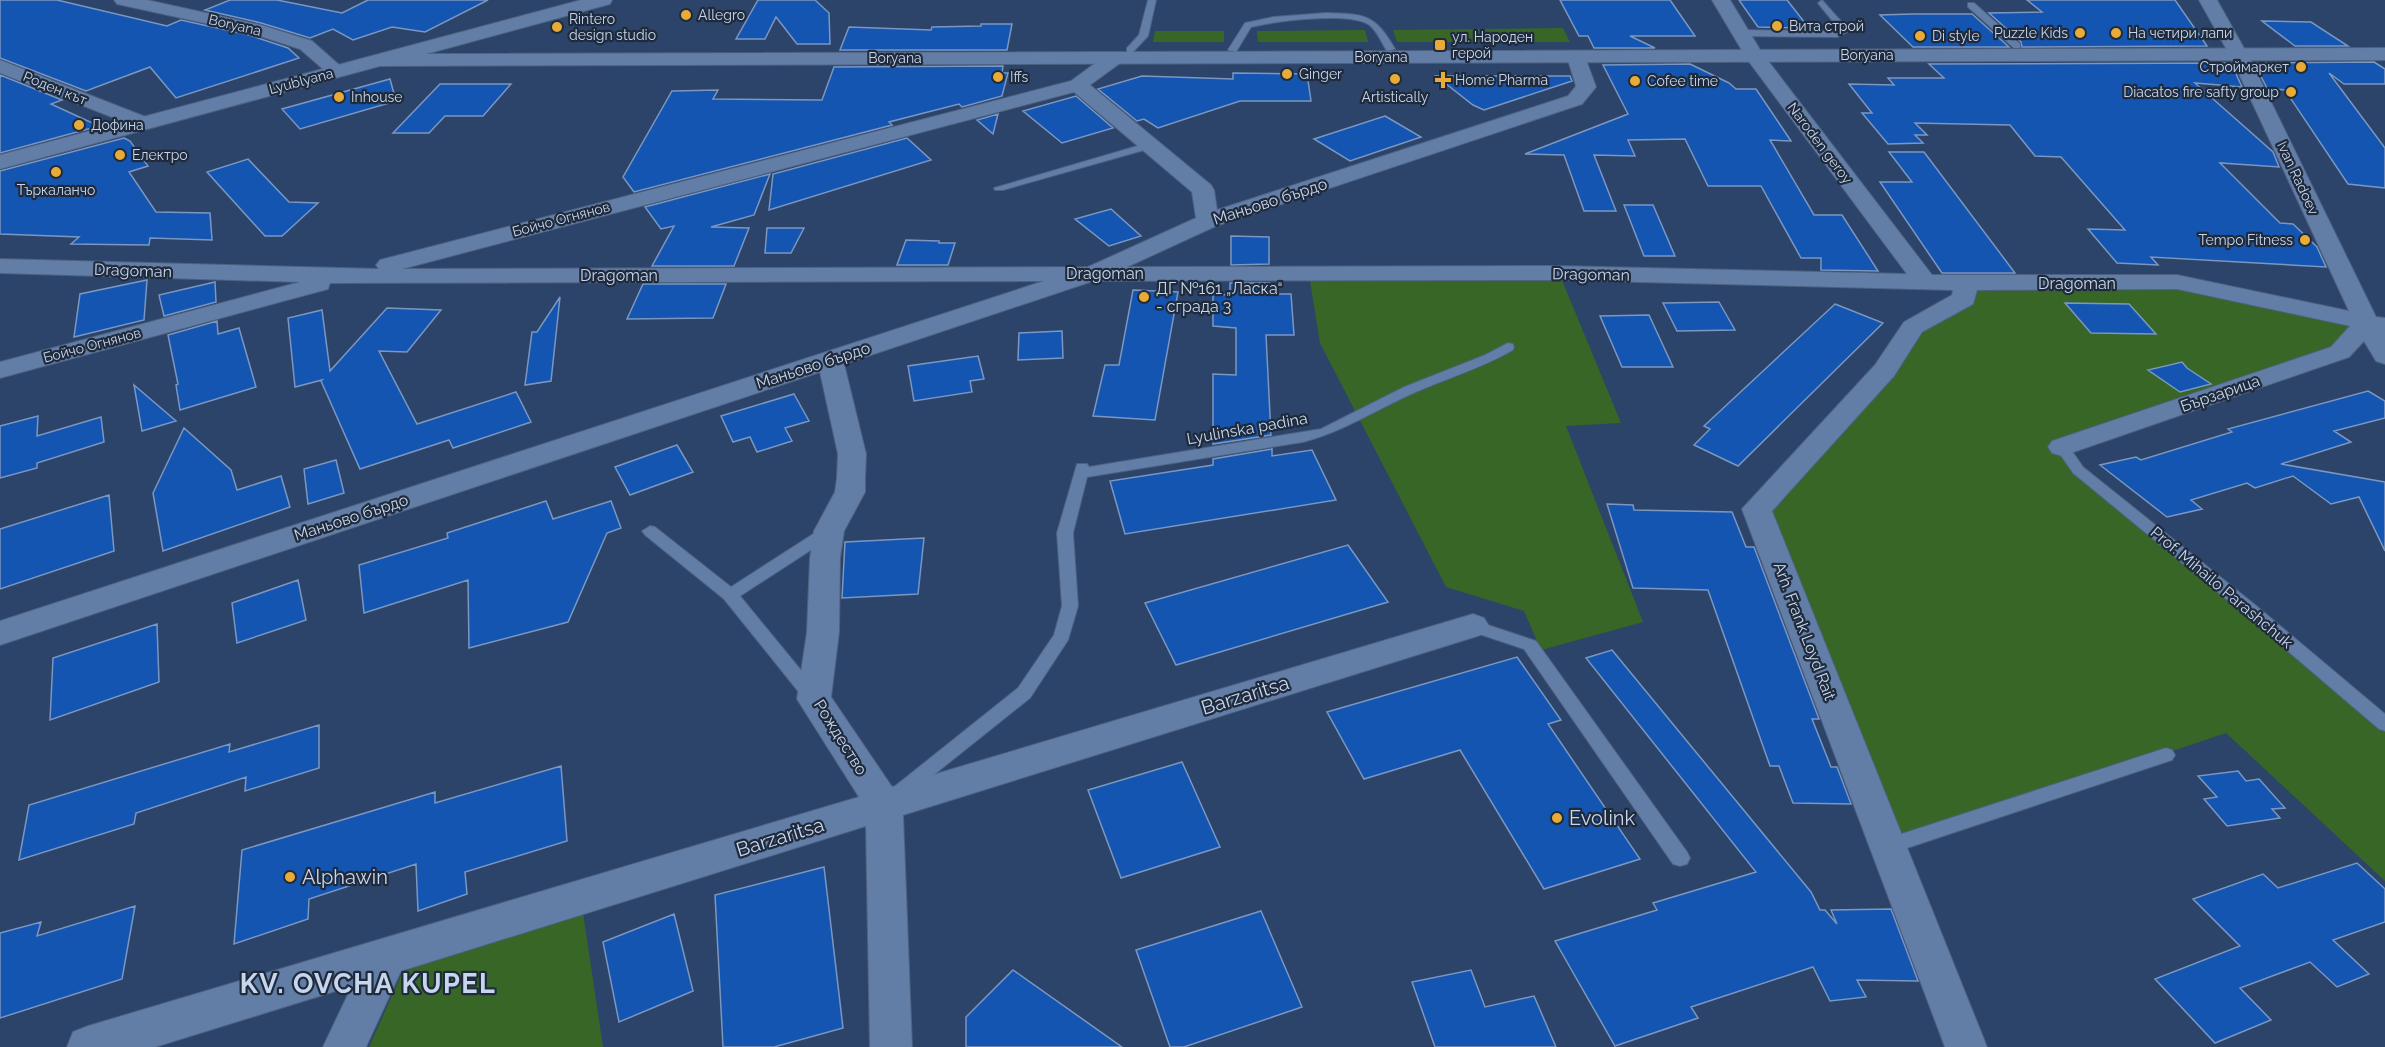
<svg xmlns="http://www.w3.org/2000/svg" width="2385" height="1047" font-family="Raleway,sans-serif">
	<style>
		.green { fill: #376626 }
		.building { fill: #1355b0; stroke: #7b97c1; stroke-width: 1.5 }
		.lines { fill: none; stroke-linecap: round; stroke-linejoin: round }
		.service-casing { stroke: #4d6180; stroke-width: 2 }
		.minor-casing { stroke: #4d6180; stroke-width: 2 }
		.tertiary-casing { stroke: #4d6180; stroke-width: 2 }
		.service { fill: #627da6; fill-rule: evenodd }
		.minor { fill: #627da6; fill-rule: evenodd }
		.tertiary { fill: #627da6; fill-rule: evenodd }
		.poi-dot { fill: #e9ab38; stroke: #1f2b3c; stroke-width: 2 }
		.labels { text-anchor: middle; stroke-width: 4.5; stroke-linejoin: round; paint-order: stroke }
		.far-poi-label { font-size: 14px; fill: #c7d6ed; stroke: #1f2b3c; text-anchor: start }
		.far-street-label { font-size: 14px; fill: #c7d6ed; stroke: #1f2b3c }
		.street-label { font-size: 16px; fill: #c7d6ed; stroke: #1f2b3c }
		.poi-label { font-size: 16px; fill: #c7d6ed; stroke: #1f2b3c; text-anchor: start }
		.near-street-label { font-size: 20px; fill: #c7d6ed; stroke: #1f2b3c }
		.near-poi-label { font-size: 20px; fill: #c7d6ed; stroke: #1f2b3c; text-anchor: start }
		.near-district-label { font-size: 27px; font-weight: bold; letter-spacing: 1.5px; fill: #c7d6ed; stroke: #1f2b3c }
	</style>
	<rect width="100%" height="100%" fill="#2c4469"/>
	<path class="green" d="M1563,28L1570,42H1397L1393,30Z
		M1365,30L1368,42H1258L1257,31Z
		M1155,31H1224V42H1153Z
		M1559,273L1621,423L1566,426L1643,622L1541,650L1524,611L1446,587L1320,343L1309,275Z
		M2177,282L2367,323L2340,352L2063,447L2078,470L2385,724V881L2226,733L1889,846L1757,509L1913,327L1964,299L1966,283Z
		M581,899L603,1047H369L413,949Z"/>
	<path class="building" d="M0,0H57L167,26L181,20L249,35L288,48L299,58L176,98L150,67L86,91L0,58Z
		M230,0H277L342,13L368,0H488L425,32L392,27L353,40L333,29L310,38L261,23L205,10Z
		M758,0H815L829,13L830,44H797L776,17L765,39H736Z
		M1560,0H1670L1695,36H1630L1655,48H1594L1588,36H1579Z
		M1739,0H1787L1809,28L1758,27Z
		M2027,0H2175L2207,46L2022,47L2021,42L1989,13L2042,12Z
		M1912,14H1972L2009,47H1913L1880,15Z
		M2262,21L2311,22L2348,46H2295Z
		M981,24H1012L1007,50H840L849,27L931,30L932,27L981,26Z
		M2374,62L2385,69V84H2344L2329,73L2385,148V188L2348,184L2285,90L2267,88L2254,63Z
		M2231,63L2242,87L2195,83L2273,152L2279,167L2220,163L2280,223L2293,224L2317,247L2326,267L2151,257L2158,265L2117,263L2088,229L2125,230L2061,157L2035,156L2010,125L1915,123L1927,135H1915L1923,143L1888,144L1862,113H1872L1849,84L1894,85L1888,78H1944L1929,64Z
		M1690,64L1729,83L1736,89H1756L1791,141L1770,140L1814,215H1842L1878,271L1821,270V258H1801L1761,186H1708L1685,139L1628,140L1635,156L1594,155L1616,211H1584L1564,155L1525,154L1628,114L1603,65Z
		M1003,66L1002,73H1008L1002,96L962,107L959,104L889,122L892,125L634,192L623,177L672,91L718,90L713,99L822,100L834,67Z
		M1233,73L1307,74L1311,101H1240L1158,128L1144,119L1137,121L1098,89L1142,76L1233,79Z
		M0,75L62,100L51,104L99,126L0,153Z
		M1436,76H1570L1572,81L1484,110L1473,105Z
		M390,79L396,101L300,129L282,109Z
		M440,84H511L483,116H445L429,133H393Z
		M1076,96L1113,128L1062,143L1023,111Z
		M998,114L993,134L977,120Z
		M1385,116L1421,137L1350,161L1314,139Z
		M124,138L130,141L148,166L129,172L156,212L210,213L212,240L150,238L149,245L71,244L79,237L0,234V171Z
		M907,138L931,160L769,210L773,174Z
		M1889,152H1924L2015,273H1942L1880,182H1912Z
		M248,159L289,202L318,203L282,236H265L207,172Z
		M770,174L754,215L711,227L749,228L734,266H652L674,226L661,229L645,207Z
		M1624,205H1653L1675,256H1644Z
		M1111,209L1141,236L1109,246L1075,219Z
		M767,228H804L791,253H765Z
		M1231,236L1269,237V264L1231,265Z
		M906,240L939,241V243H955L948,265H897Z
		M147,280L144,320L74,337L80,294Z
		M215,282L216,302L164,316L159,295Z
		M1230,283H1269L1270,294H1291L1294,335H1266L1271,435L1213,444V374L1236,375V328L1213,326V294L1230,295Z
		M643,284H726L713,318L627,319Z
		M1133,290L1178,292L1155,420L1093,416L1105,365H1119Z
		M560,297L551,381L525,385L532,332H537Z
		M1719,302L1735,330L1677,331L1663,303Z
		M2065,303L2129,304L2156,334L2091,333Z
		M1835,304L1883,323L1738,466L1694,445L1710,429L1704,426Z
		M387,308L441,310L407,352L379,351L417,424L516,392L531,422L453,448L449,440L360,469L321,381L322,380L295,387L288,318L322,310L330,371Z
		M1649,315L1673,367H1622L1600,316Z
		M217,321L218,334L239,328L256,387L180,410L176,385L178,384L168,335Z
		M1062,331L1063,358L1018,360L1019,333Z
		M978,356L984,379L970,381L972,392L914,401L908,366Z
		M2182,362L2187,368L2211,384L2180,392L2148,370Z
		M134,385L176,421L142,431Z
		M2368,391L2385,401V418L2334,431L2351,442L2281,464L2385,482V551L2359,497L2331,504L2293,476L2255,488L2247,483L2191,500L2202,509L2167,517L2100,465L2136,457L2141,460L2232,432L2228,429Z
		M794,394L809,421L785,428L792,441L757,452L750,437L733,442L721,416Z
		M38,416L37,436L101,417L104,442L37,463V468L0,478V426Z
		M184,428L231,470L237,490L281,476L290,507L163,551L153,493Z
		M677,445L693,472L630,495L615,467Z
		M1272,449V456L1312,450L1336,500L1125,534L1110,481L1213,465V459Z
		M336,460L344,493L308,504L304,469Z
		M109,495L114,551L0,589V529Z
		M546,501L553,519L611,501L621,528L607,533L568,622L469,648L468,580L364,613L359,565L448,538L447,533Z
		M1607,504L1633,505L1634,510L1732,512L1746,547H1754L1819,719H1812L1831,767H1837L1851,804L1793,803L1779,766H1770L1708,590L1633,588Z
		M924,538L918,594L842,598L845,542Z
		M1348,545L1388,602L1176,665L1145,603Z
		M298,580L306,620L237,643L232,603Z
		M157,624L159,682L50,720L53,658Z
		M1612,650L1811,892L1820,910H1825L1837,924L1831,910L1891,909L1918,981L1857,980L1866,997L1830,1001L1813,967L1691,1007L1698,1018L1615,1046L1555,941L1657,910L1653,903L1756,872L1586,658Z
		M1517,657L1561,720L1548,724L1640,859L1544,889L1460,750L1364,779L1327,712Z
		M319,725V768L245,791L246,777L136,813L134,824L19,860L29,805L230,744L229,752Z
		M1182,762L1220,847L1121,878L1088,790Z
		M561,766L567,841L465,872L467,894L418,911L416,864L309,899L308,919L234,944L242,850L435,792V803Z
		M2238,771L2246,781L2259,779L2285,808L2272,809L2280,818L2227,826L2204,799L2217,797L2198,776Z
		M2357,863L2385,889V922L2333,940L2369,974L2337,987L2310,962L2240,988L2271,1020L2215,1043L2155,979L2240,946L2193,899L2263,874L2278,888Z
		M824,867L843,1028L774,1047H723L715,895Z
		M135,906L122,979L0,1018V933L41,922L37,936Z
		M1261,911L1302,1007L1184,1047H1170L1136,950Z
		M674,914L693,991L619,1022L603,942Z
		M1013,970L1122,1047H966V1017Z
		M1471,970L1485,1007L1534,996L1556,1047H1435L1412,982Z"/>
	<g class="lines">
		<g class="service-casing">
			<path id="service" d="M1148,0H1156L1148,36L1133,52H1127V48L1139,35Z
				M1822,0L1847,28V32L1837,37L1741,36L1736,33L1741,30L1835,31L1839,29L1818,3Z
				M1968,3H1974L2020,44V48H2014L1968,7Z
				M1326,13C1365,14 1375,14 1395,49L1387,51C1381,42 1377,30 1368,24C1346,12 1276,21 1251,27L1236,52L1228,50L1245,23L1273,17Z
				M1151,142L1156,145L1155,147L1003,190H995L994,188Z
				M1508,343L1513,344L1514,347L1513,350C1482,368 1448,378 1416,392C1377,409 1345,431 1303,442L1087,477L1073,533L1078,606L1068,640L1030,698L906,797L900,800L894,797L891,792L894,787L1018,688L1054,635L1062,606L1057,533L1077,464H1087L1089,467L1321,429L1404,387L1485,355Z
				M2062,443L2067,444L2083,467L2254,604L2385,714V731L2379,729L2242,612L2073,473L2055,447Z
				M650,526L655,527L731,587L824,527H834L837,531L834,535L740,596L818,691L821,696L818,701L812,703L806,701L724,599L645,535L642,531Z
				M1473,620L1536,641L1687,852L1690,858L1687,864L1680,866L1673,864L1524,649L1467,630L1465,626L1467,622Z
				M2166,748L2172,750L2175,755L2172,760L1889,854L1882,852L1880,846L1882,840L1889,838Z"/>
		</g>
		<g class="minor-casing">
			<path id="minor" d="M114,0H147L261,25L312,41L346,71L344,75H330L300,49L250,33L117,4Z
				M1712,0H1730L1762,53L1932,275H2177L2349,311L2232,59L2199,0H2217L2250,59L2376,317L2385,318V364L2376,361L2364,341L2349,357L2062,456L2052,453L2048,447L2052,441L2331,347L2350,326L2177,289L1977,290L1973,304L1922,332L1894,376L1772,511L1987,1047H1945L1742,509L1875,365L1904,322L1952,295L1953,290L1559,280L1093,281L844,364L866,454L865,478V492L844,531L840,558L839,632L831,697L892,787L1473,614L1484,618L1489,626L1484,634L903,815L912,1047H870L866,826L401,971L366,1047H323L352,986L155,1047H67L73,1032L88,1026L859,797L797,699L807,632L810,558L814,531L835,492L837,478L838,454L820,372L0,645V621L1044,281L330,283L328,289L0,378V362L300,282L0,273V259L379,269L376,265L380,260L1071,81L1109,53H1123L1125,57L1123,61L1090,85L1211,185L1214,190L1217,210L1568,96L1576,86L1567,57L1569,53H1583L1585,57L1596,87L1582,104L1216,226L1127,267L1559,266L1907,274L1747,59ZM1074,92L1192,192L1196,218L1088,267L402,269Z
				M0,60L151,119L154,123L151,127H137L0,73Z"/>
		</g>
		<g class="tertiary-casing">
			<path id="tertiary" d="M581,0H612L610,4L426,54L2385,48V60L380,66L0,169V155Z"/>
		</g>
		<use href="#service" class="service"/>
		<use href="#minor" class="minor"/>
		<use href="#tertiary" class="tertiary"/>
	</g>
	<g class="poi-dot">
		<circle cx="686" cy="15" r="6"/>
		<circle cx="1777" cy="26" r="6"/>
		<circle cx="557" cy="27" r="6"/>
		<circle cx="2080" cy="33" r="6"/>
		<circle cx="2116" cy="33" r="6"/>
		<circle cx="1920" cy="36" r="6"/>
		<rect x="1434" y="39" width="12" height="12" rx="3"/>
		<circle cx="2301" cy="67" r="6"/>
		<circle cx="1287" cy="74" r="6"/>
		<circle cx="998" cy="77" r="6"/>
		<circle cx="1395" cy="79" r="6"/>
		<path d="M1440 71h6v6h6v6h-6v6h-6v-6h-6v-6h6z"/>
		<circle cx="1635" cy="81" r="6"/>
		<circle cx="2291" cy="92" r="6"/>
		<circle cx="339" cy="97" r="6"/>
		<circle cx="79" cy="125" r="6"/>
		<circle cx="120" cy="155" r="6"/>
		<circle cx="56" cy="172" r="6"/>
		<circle cx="2305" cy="240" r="6"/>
		<circle cx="1144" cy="297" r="6"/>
		<circle cx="1557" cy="818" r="6"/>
		<circle cx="290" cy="877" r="6"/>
	</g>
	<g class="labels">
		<g class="far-poi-label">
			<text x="698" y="20">Allegro</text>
			<text x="569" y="24">Rintero<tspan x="569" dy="16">design studio</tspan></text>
			<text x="1789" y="31">Вита строй</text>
			<text x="2068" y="38" text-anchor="end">Puzzle Kids</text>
			<text x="2128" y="38">На четири лапи</text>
			<text x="1932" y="41">Di style</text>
			<text x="1452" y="42">ул. Народен<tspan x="1452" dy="16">герой</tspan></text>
			<text x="2289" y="72" text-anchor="end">Строймаркет</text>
			<text x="1299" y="79">Ginger</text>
			<text x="1010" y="82">Iffs</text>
			<text x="1455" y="85">Home Pharma</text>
			<text x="1647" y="86">Cofee time</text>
			<text x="2279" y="97" text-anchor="end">Diacatos fire safty group</text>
			<text x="351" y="102">Inhouse</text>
			<text x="1395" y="102" text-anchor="middle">Artistically</text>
			<text x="91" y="130">Дофина</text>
			<text x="132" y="160">Електро</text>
			<text x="56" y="195" text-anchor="middle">Търкаланчо</text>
			<text x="2293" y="245" text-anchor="end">Tempo Fitness</text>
		</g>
		<g class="far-street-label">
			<text transform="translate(235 25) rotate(13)" y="5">Boryana</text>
			<text x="1867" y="60">Boryana</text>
			<text x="1381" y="62">Boryana</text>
			<text x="895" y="63">Boryana</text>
			<text transform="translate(301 81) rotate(-15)" y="5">Lyublyana</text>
			<text transform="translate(55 88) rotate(22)" y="5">Роден кът</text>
			<text transform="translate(1820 143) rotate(53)" y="5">Naroden geroy</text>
			<text transform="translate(2298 178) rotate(65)" y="5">Ivan Radoev</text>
			<text transform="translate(561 219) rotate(-15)" y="5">Бойчо Огнянов</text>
			<text transform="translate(92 345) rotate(-15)" y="5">Бойчо Огнянов</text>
		</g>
		<g class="street-label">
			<text transform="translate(1270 201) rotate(-18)" y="6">Маньово бърдо</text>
			<text transform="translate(133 270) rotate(2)" y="6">Dragoman</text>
			<text x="1105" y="279">Dragoman</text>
			<text transform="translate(1591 274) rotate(1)" y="6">Dragoman</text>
			<text x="619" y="281">Dragoman</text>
			<text x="2077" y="289">Dragoman</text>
			<text transform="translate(813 365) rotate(-18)" y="6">Маньово бърдо</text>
			<text transform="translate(2220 393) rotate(-19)" y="6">Бързарица</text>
			<text transform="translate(1247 428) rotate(-10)" y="6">Lyulinska padina</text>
			<text transform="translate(351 517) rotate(-18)" y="6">Маньово бърдо</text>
			<text transform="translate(2222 587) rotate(40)" y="6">Prof. Mihailo Parashchuk</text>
			<text transform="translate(1805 631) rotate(69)" y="6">Arh. Frank Loyd Rait</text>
			<text transform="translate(841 737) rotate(58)" y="6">Рождество</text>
		</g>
		<g class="poi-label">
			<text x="1156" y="294">ДГ №161 „Ласка“<tspan x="1156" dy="18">- сграда 3</tspan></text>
		</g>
		<g class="near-street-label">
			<text transform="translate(1245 695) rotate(-17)" y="7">Barzaritsa</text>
			<text transform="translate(780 837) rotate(-17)" y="7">Barzaritsa</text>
		</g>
		<g class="near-poi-label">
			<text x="1569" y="825">Evolink</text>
			<text x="302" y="884">Alphawin</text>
		</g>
		<g class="near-district-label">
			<text x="368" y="993">KV. OVCHA KUPEL</text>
		</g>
	</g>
</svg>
